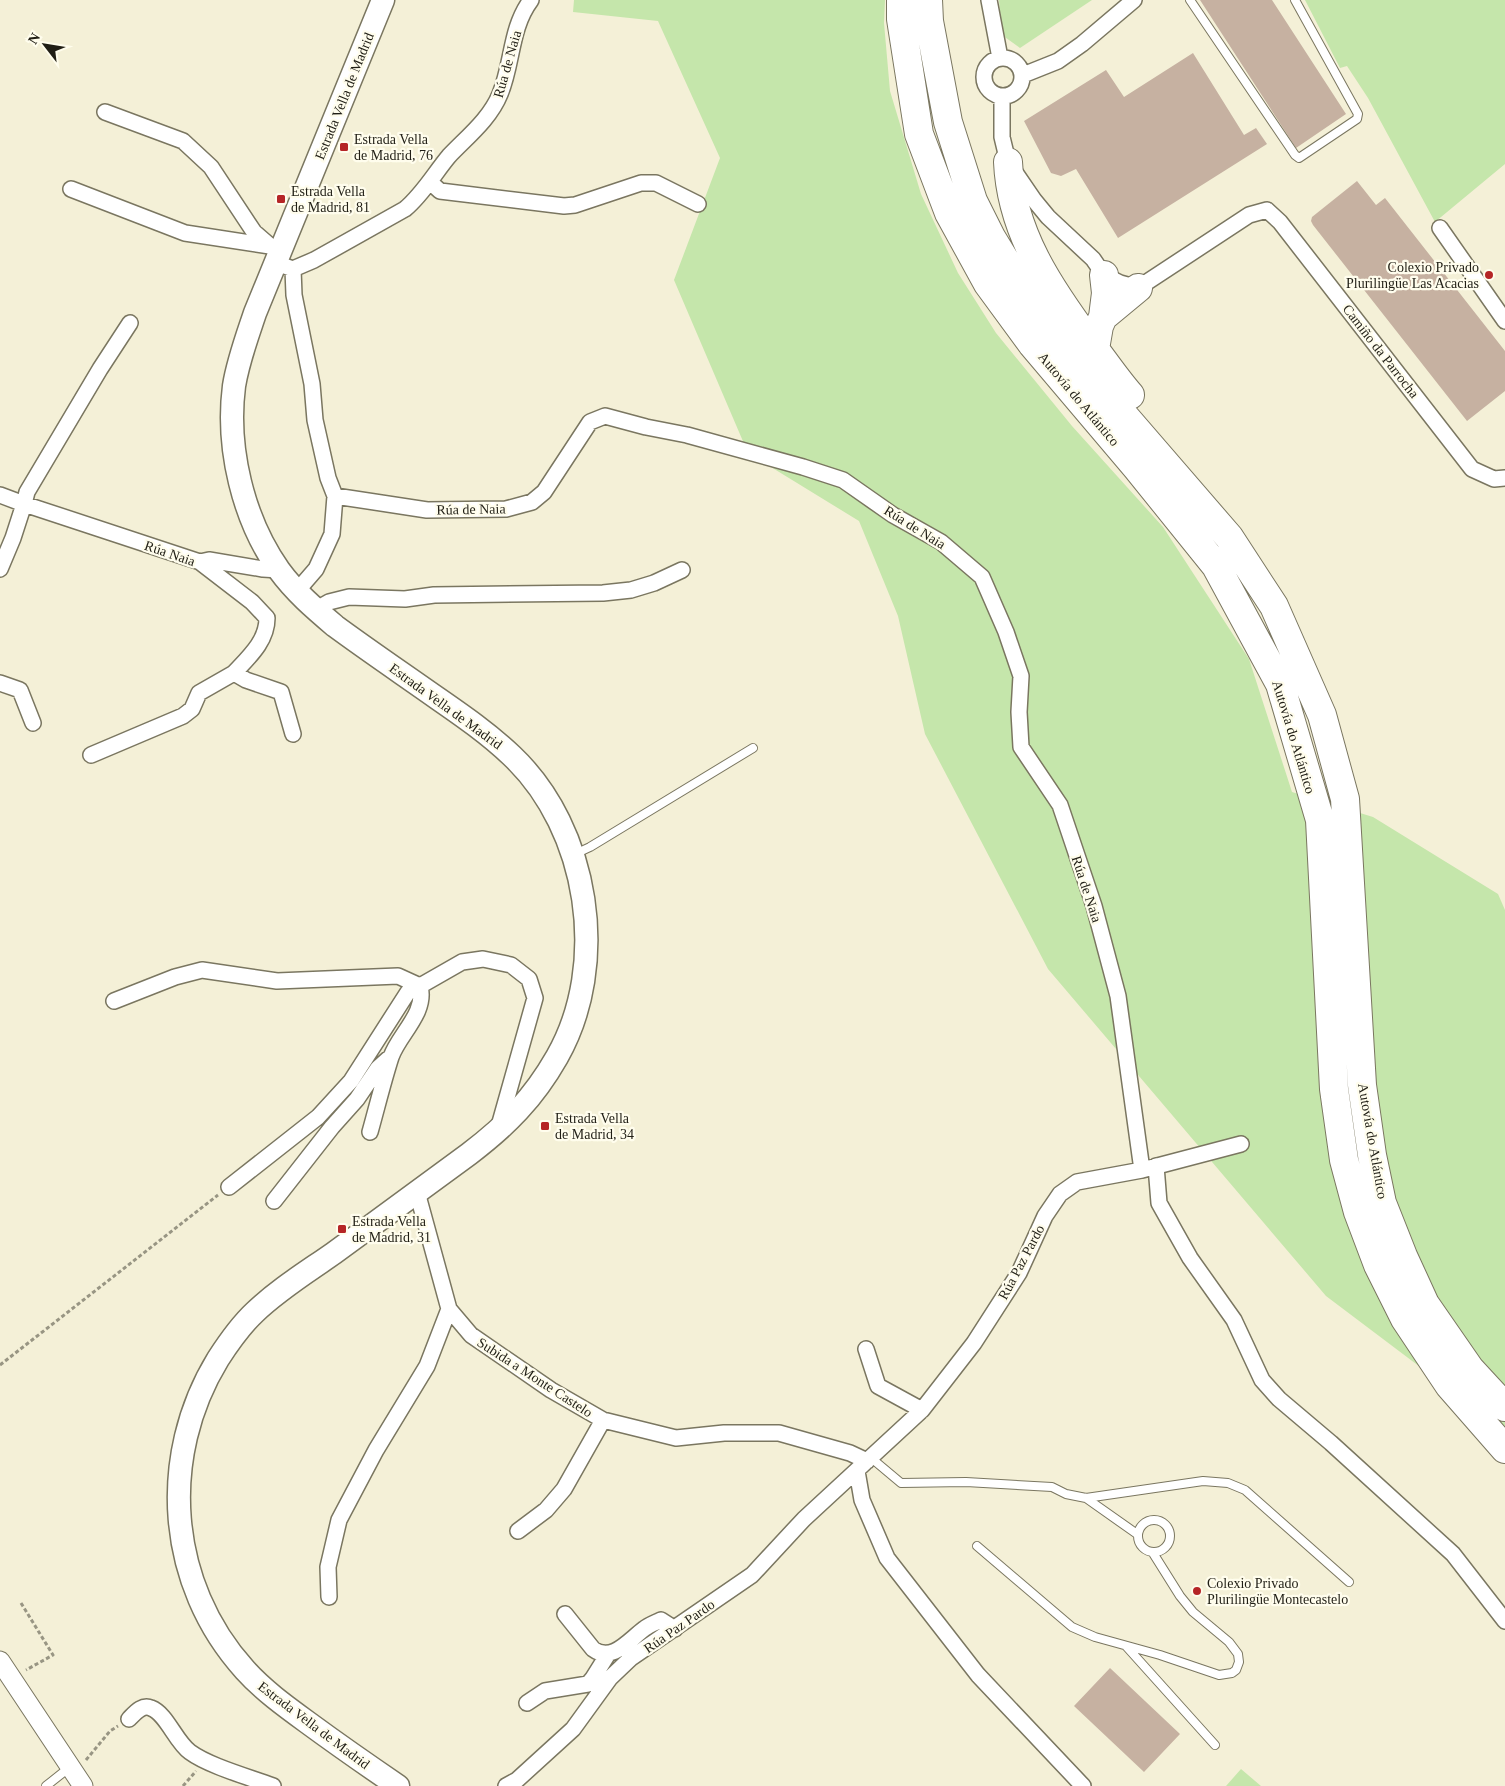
<svg xmlns="http://www.w3.org/2000/svg" width="1505" height="1786" font-family="'Times New Roman',serif">
	<style>
		.green { fill: #c5e6ab }
		.building { fill: #c6b1a1 }
		.lines { fill: none; stroke-linecap: round; stroke-linejoin: round }
		.service-casing { stroke: #7a7660; stroke-width: 10 }
		.minor-casing { stroke: #7a7660; stroke-width: 18 }
		.tertiary-casing { stroke: #7a7660; stroke-width: 21 }
		.secondary-casing { stroke: #7a7660; stroke-width: 25 }
		.motorway-casing { stroke: #7a7660; stroke-width: 30 }
		.path { stroke: #989583; stroke-width: 3; stroke-dasharray: 4 2.5; stroke-linecap: butt }
		.service { stroke: #fff; stroke-width: 8 }
		.minor { stroke: #fff; stroke-width: 15 }
		.tertiary { stroke: #fff; stroke-width: 19 }
		.secondary { stroke: #fff; stroke-width: 22 }
		.motorway { stroke: #fff; stroke-width: 28 }
		.poi-dot { fill: #b52526; stroke: #fffded; stroke-width: 2 }
		.labels { text-anchor: middle; stroke-width: 4.5; stroke-linejoin: round; paint-order: stroke }
		.street-label { font-size: 14px; fill: #201e15; stroke: #fffded }
		.poi-label { font-size: 14px; fill: #201e15; stroke: #fffded; text-anchor: start }
	</style>
	<rect width="100%" height="100%" fill="#f4f0d7"/>
	<path class="green" d="M574,0H885L884,23L890,91L921,194L958,273L996,333L1072,426L1163,527L1249,659L1292,792L1373,817L1498,894L1505,910V1431L1326,1296L1048,969L925,734L898,616L859,521L748,453L674,280L720,158L658,21L573,12Z
		M999,0H1092L1020,48L1002,35Z
		M1305,0H1505V164L1435,222L1368,98L1347,66L1340,68Z
		M1241,1769L1261,1786H1226Z"/>
	<path class="building" d="M1200,0H1272L1346,114L1296,148Z
		M1193,53L1244,135L1256,128L1267,144L1118,238L1076,169L1061,176L1051,173L1024,121L1106,70L1124,97Z
		M1357,181L1376,205L1385,198L1505,351V391L1467,421L1313,225L1311,221L1312,217Z
		M1110,1668L1180,1734L1144,1772L1074,1706Z"/>
	<g class="lines">
		<g class="service-casing">
			<path id="service" d="M1190,0L1295,155L1299,158L1357,119L1358,114L1295,0
				M575,854L590,847L753,748
				M870,1457L901,1483L966,1482L1052,1487L1066,1494L1086,1498L1203,1481L1228,1483L1245,1490L1349,1582
				M1086,1498L1137,1534
				M1138 1536a16 16 0 1 1 32 0a16 16 0 1 1-32 0Z
				M977,1546L1072,1627L1095,1637L1160,1655L1219,1675L1232,1673L1236,1670L1239,1662L1238,1654L1229,1642L1193,1612L1180,1596L1153,1553
				M1126,1646L1215,1745
				M46,1786L70,1767"/>
		</g>
		<g class="minor-casing">
			<path id="minor" d="M989,0L1000,58
				M984 77a19 19 0 1 1 38 0a19 19 0 1 1-38 0Z
				M1023,75L1058,61L1082,44L1134,0
				M1002,97V137L1008,162L1034,200L1048,217L1093,259L1104,275L1120,283L1138,288L1249,215L1267,210L1280,222L1472,469L1494,479L1505,478
				M105,112L183,141L211,167L254,232L269,245
				M430,182L440,191L564,206L575,205L641,183H656L698,204
				M71,189L185,233L270,246L281,251
				M1440,228L1505,321
				M276,263L293,269L314,260L405,209C423,194 434,174 449,156C467,137 490,119 500,94C513,63 510,28 531,0
				M293,269L294,295L312,384L315,420L328,478L335,496L332,534L316,569L297,591
				M0,495L24,504L27,492L100,369L130,323
				M335,496L427,510L506,509L532,502L544,492L590,422L605,416L646,427L687,435L803,467L843,480L893,515L941,542L982,577L1006,632L1021,676L1019,712L1021,747L1060,805L1094,906L1118,996L1142,1170
				M200,562L209,560L263,569L279,570
				M0,569L13,538L24,504L200,562L252,602L267,618C267,641 249,657 234,673L246,680L281,692L293,734
				M315,610L329,602L349,597L405,599L434,595L603,593L631,590L654,583L682,570
				M0,683L20,690L33,723
				M91,755L183,716L192,709L199,693L234,673
				M114,1001L175,977L202,970L277,981L398,976L420,986L462,962L483,959L511,965L529,979L535,998L499,1126
				M1156,1166L1159,1203L1190,1258L1234,1320L1262,1380L1279,1399L1331,1443L1453,1554L1505,1621
				M229,1187L318,1117L351,1081L408,992L420,986C427,1013 399,1034 391,1057C383,1082 377,1107 370,1132
				M417,1192L449,1309L471,1335L551,1390L603,1420L676,1438L724,1433H779L850,1453L867,1461
				M274,1201L332,1127L357,1099L378,1068L388,1059
				M866,1349L878,1386L922,1410
				M857,1471L862,1500L887,1558L978,1675L1083,1786
				M518,1531L546,1510L564,1489L603,1420
				M329,1597L328,1567L339,1520L376,1450L427,1366L449,1309
				M565,1614L593,1649C612,1663 629,1640 644,1629C649,1625 655,1623 661,1620L675,1629
				M527,1703L545,1691L588,1684L593,1678L608,1654
				M129,1719C135,1713 142,1704 151,1708C167,1714 175,1741 190,1752C209,1766 249,1777 273,1786
				M506,1786L517,1780L573,1729L610,1678L631,1658L752,1575L804,1519L922,1410L974,1343L1019,1273L1045,1216L1060,1194L1077,1182L1142,1170L1241,1144"/>
		</g>
		<g class="tertiary-casing">
			<path id="tertiary" d="M0,1661L83,1786"/>
		</g>
		<g class="secondary-casing">
			<path id="secondary" d="M383,0L255,313C247,337 238,361 234,386C226,448 243,519 279,570C295,592 315,609 335,626C369,651 403,674 437,698C463,716 489,734 512,756C589,829 610,964 557,1057C533,1099 507,1125 469,1154C424,1187 379,1220 334,1253C307,1272 279,1289 255,1312C240,1326 229,1342 218,1359C158,1457 167,1584 245,1670C263,1690 285,1706 307,1722C337,1744 367,1765 398,1786"/>
		</g>
		<g class="motorway-casing">
			<path id="motorway" d="M901,0V19L919,134L949,213L988,284L1032,344L1137,468L1216,566L1280,684L1320,820L1334,1089L1344,1160L1358,1212L1378,1265L1405,1319L1449,1385L1505,1449
				M928,0L929,21L948,122L973,201L991,237L1020,285L1070,353L1229,537L1274,606L1322,715L1345,799L1362,1085L1372,1155L1382,1203L1403,1256L1425,1304L1470,1369L1505,1407
				M1008,162C1011,232 1050,289 1091,344C1104,361 1116,379 1130,395
				M1103,317L1138,288
				M1095,349L1099,326L1103,317L1106,293L1104,275"/>
		</g>
		<path class="path" d="M0,1365L218,1195
			M21,1603L53,1655L26,1670
			M86,1760L110,1731L118,1726
			M183,1786L196,1771"/>
		<use href="#service" class="service"/>
		<use href="#minor" class="minor"/>
		<use href="#tertiary" class="tertiary"/>
		<use href="#secondary" class="secondary"/>
		<use href="#motorway" class="motorway"/>
	</g>
	<g class="poi-dot">
		<rect x="339" y="142" width="10" height="10" rx="2.5"/>
		<rect x="276" y="194" width="10" height="10" rx="2.5"/>
		<circle cx="1489" cy="275" r="5"/>
		<rect x="540" y="1121" width="10" height="10" rx="2.5"/>
		<rect x="337" y="1224" width="10" height="10" rx="2.5"/>
		<circle cx="1197" cy="1591" r="5"/>
	</g>
	<g class="labels">
		<g class="street-label">
			<text transform="translate(507 64) rotate(-74)" y="5">Rúa de Naia</text>
			<text transform="translate(344 96) rotate(-68)" y="5">Estrada Vella de Madrid</text>
			<text transform="translate(1381 351) rotate(52)" y="5">Camiño da Parrocha</text>
			<text transform="translate(1079 399) rotate(50)" y="5">Autovía do Atlántico</text>
			<text transform="translate(471 509) rotate(-1)" y="5">Rúa de Naia</text>
			<text transform="translate(915 527) rotate(32)" y="5">Rúa de Naia</text>
			<text transform="translate(170 553) rotate(19)" y="5">Rúa Naia</text>
			<text transform="translate(446 706) rotate(36)" y="5">Estrada Vella de Madrid</text>
			<text transform="translate(1294 737) rotate(73)" y="5">Autovía do Atlántico</text>
			<text transform="translate(1087 889) rotate(72)" y="5">Rúa de Naia</text>
			<text transform="translate(1373 1141) rotate(80)" y="5">Autovía do Atlántico</text>
			<text transform="translate(1021 1262) rotate(-62)" y="5">Rúa Paz Pardo</text>
			<text transform="translate(535 1377) rotate(33)" y="5">Subida a Monte Castelo</text>
			<text transform="translate(679 1626) rotate(-35)" y="5">Rúa Paz Pardo</text>
			<text transform="translate(314 1725) rotate(37)" y="5">Estrada Vella de Madrid</text>
		</g>
		<g class="poi-label">
			<text x="354" y="144">Estrada Vella<tspan x="354" dy="16">de Madrid, 76</tspan></text>
			<text x="291" y="196">Estrada Vella<tspan x="291" dy="16">de Madrid, 81</tspan></text>
			<text x="1479" y="272" text-anchor="end">Colexio Privado<tspan x="1479" dy="16">Plurilingüe Las Acacias</tspan></text>
			<text x="555" y="1123">Estrada Vella<tspan x="555" dy="16">de Madrid, 34</tspan></text>
			<text x="352" y="1226">Estrada Vella<tspan x="352" dy="16">de Madrid, 31</tspan></text>
			<text x="1207" y="1588">Colexio Privado<tspan x="1207" dy="16">Plurilingüe Montecastelo</tspan></text>
		</g>
	</g>
	<g transform="translate(45 45) rotate(301)" stroke="#fffded" stroke-width="4" paint-order="stroke">
	<path d="M0-4L9 19L0 12L-9 19Z" fill="#201e15"/>
	<text y="-8" font-size="14" font-weight="bold" text-anchor="middle" fill="#201e15">N</text>
	</g>
</svg>
